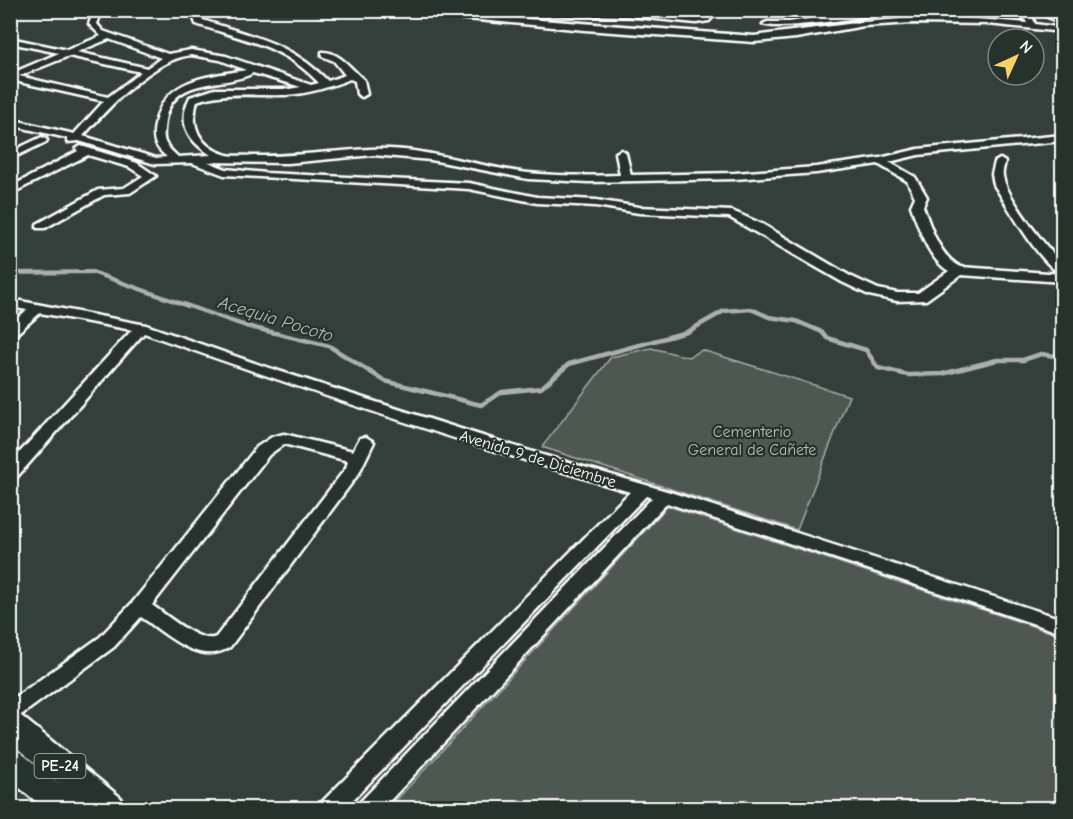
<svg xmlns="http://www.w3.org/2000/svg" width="1073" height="819" font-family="'Comic Neue',sans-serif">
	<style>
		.green { fill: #4d5853; stroke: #a6aca9; stroke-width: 1.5 }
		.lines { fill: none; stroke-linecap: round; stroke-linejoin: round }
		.stream-far1 { stroke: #abb0ae; stroke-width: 4 }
		.stream { stroke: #abb0ae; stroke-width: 4.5 }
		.minor-casing { stroke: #fff; stroke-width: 5 }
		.highway-casing { stroke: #fff; stroke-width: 5 }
		.minor { fill: #26332d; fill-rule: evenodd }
		.highway { fill: #26332d; fill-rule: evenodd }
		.labels { text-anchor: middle; stroke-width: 4.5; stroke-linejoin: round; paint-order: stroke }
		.shield { fill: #26332d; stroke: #bec2c0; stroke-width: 1.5 }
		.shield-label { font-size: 15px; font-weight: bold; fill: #fff }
		.park-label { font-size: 16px; fill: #b8bcba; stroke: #26332d }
		.street-label { font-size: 16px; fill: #fff; stroke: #26332d }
		.water-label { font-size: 18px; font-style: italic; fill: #b9bdbc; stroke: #26332d }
	</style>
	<rect width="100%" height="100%" fill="#333f3a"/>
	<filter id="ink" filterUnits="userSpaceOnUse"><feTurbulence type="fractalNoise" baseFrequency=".0167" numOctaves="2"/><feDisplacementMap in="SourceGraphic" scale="12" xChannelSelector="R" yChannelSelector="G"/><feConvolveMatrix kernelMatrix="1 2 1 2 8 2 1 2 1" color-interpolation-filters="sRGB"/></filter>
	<g filter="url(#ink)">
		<path class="green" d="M651,348L688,357L702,350L849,396L797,530L542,447L611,357Z
			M668,506L1062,636V808H389Z"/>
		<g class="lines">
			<path class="stream-far1" d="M10,273L92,272L188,306"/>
			<path class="stream" d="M183,304L246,326L329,346L385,381L481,405L502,392L541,388L569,364L687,332L724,311L751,309L769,317L796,321L822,332L827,338L866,350L878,368L908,375L942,374L997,360H1023L1041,354L1062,357"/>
			<g class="minor-casing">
				<path id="minor" d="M10,10H15L10,13Z
					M94,10H102L97,24L103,31L168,54L191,50L226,56L311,85L319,83C283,45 244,40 196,24L191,10H199L203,20C253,37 288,41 328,81L345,75L334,61L322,56V52C339,51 352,70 364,80L367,94L362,97L357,94L355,81L350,79C330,87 308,94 286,95C256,96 226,91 197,101C190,125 199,146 224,154C232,157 243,155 252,156C292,157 330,151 370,149C424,146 476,167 528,173C559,176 590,176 620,175L616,153L621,150L626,153L631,175L735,173L816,167L880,158L918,149L1062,135V141L918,155L889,162L915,177L927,197L923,206C931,228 939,256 961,267L1062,274V282L961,275L926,300L897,301L869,295L842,282L729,217L639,213L596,206L537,203L469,189L224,175L192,163L155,164L79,141L67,142V138L10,125V119L74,134L104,101L10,80V74L59,53L10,43V38L67,50L101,36L89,24ZM109,39L161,58L147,68L77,52ZM191,55L220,60L246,70C207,77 163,78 155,125C152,140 155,147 167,157L156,158L83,136C108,108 153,59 191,55ZM69,56L141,72L108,97L19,76ZM253,73L301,87L289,89H215L190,97C177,123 188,141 211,155L178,157C163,143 162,142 165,121C173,74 224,89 253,73ZM373,155L431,160L528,179L589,182L735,179L816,173L878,164L907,181L915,197L911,206C919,228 928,259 949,271L918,293H897L878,289L850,276L762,224L732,211L639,207L596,200L537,197L469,183L266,173L226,169L208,162L288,163Z
					M372,10H410L754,36L864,22L913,18H963L1027,23L1025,19L1007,10H1019L1032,16L1035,24L1062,28V32L988,24L913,23L864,26L796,38L754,42L585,30Z
					M536,10L627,12L696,19L703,17L710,10H719L709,21L696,23L627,16L539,14H536Z
					M866,10H890C876,17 773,31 763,24L767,22H789Z
					M1034,10L1052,11L1062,19V24Z
					M42,137L47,140L46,142L10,159V152Z
					M81,146L137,163L156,176L130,193L104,195L45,228H37V224L98,190L124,188L143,176L129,167L88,155L10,194V187L78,151L76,149Z
					M1000,159L1005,162C1004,167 1002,171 1003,176C1005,195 1048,250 1062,263V273C1042,269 1007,204 994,185L992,174L995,162Z
					M10,299L146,325L266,367L539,454L670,492L1062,619V633L667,503L383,808H358L361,801L652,498L646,496L345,808H320L323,801L630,492C467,444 305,390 144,333L16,478L10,479V463L132,330L40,313L15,335L10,336V324L27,310L10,307Z
					M284,434L353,451L360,438L366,437L374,442L359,473L230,647C199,667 167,634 141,617L114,647L17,718L10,720V701L100,637L133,602L257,447L272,437ZM284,444L348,461L346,468L216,637C201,645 165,614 152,605L269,455Z"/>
			</g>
			<g class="highway-casing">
				<path id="highway" d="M10,712L20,715L121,798L125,808H88L77,799L81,808H44L10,780V748L20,752L62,786L10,742Z"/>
			</g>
			<use href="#minor" class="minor"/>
			<use href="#highway" class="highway"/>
		</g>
	</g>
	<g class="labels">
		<rect class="shield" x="34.5" y="754" width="51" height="24" rx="4.5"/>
		<g class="shield-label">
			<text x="60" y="771">PE-24</text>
		</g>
		<g class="park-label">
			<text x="752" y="437">Cementerio<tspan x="752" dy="18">General de Cañete</tspan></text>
		</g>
		<g class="street-label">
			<text transform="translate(538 458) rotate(17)" y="6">Avenida 9 de Diciembre</text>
		</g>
		<g class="water-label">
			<text transform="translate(276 319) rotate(17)" y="6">Acequia Pocoto</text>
		</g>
	</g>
	<rect width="1073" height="819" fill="none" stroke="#26332d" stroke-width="36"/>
	<rect x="18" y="18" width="1037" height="783" fill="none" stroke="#fff" stroke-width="2" filter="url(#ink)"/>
	<g transform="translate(1016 57) rotate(45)"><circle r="28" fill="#26332d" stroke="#7d8581" stroke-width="1.5"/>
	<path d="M0-4.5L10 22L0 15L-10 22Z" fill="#ffd166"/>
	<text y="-9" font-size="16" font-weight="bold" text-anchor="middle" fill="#ffffff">N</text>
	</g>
</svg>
